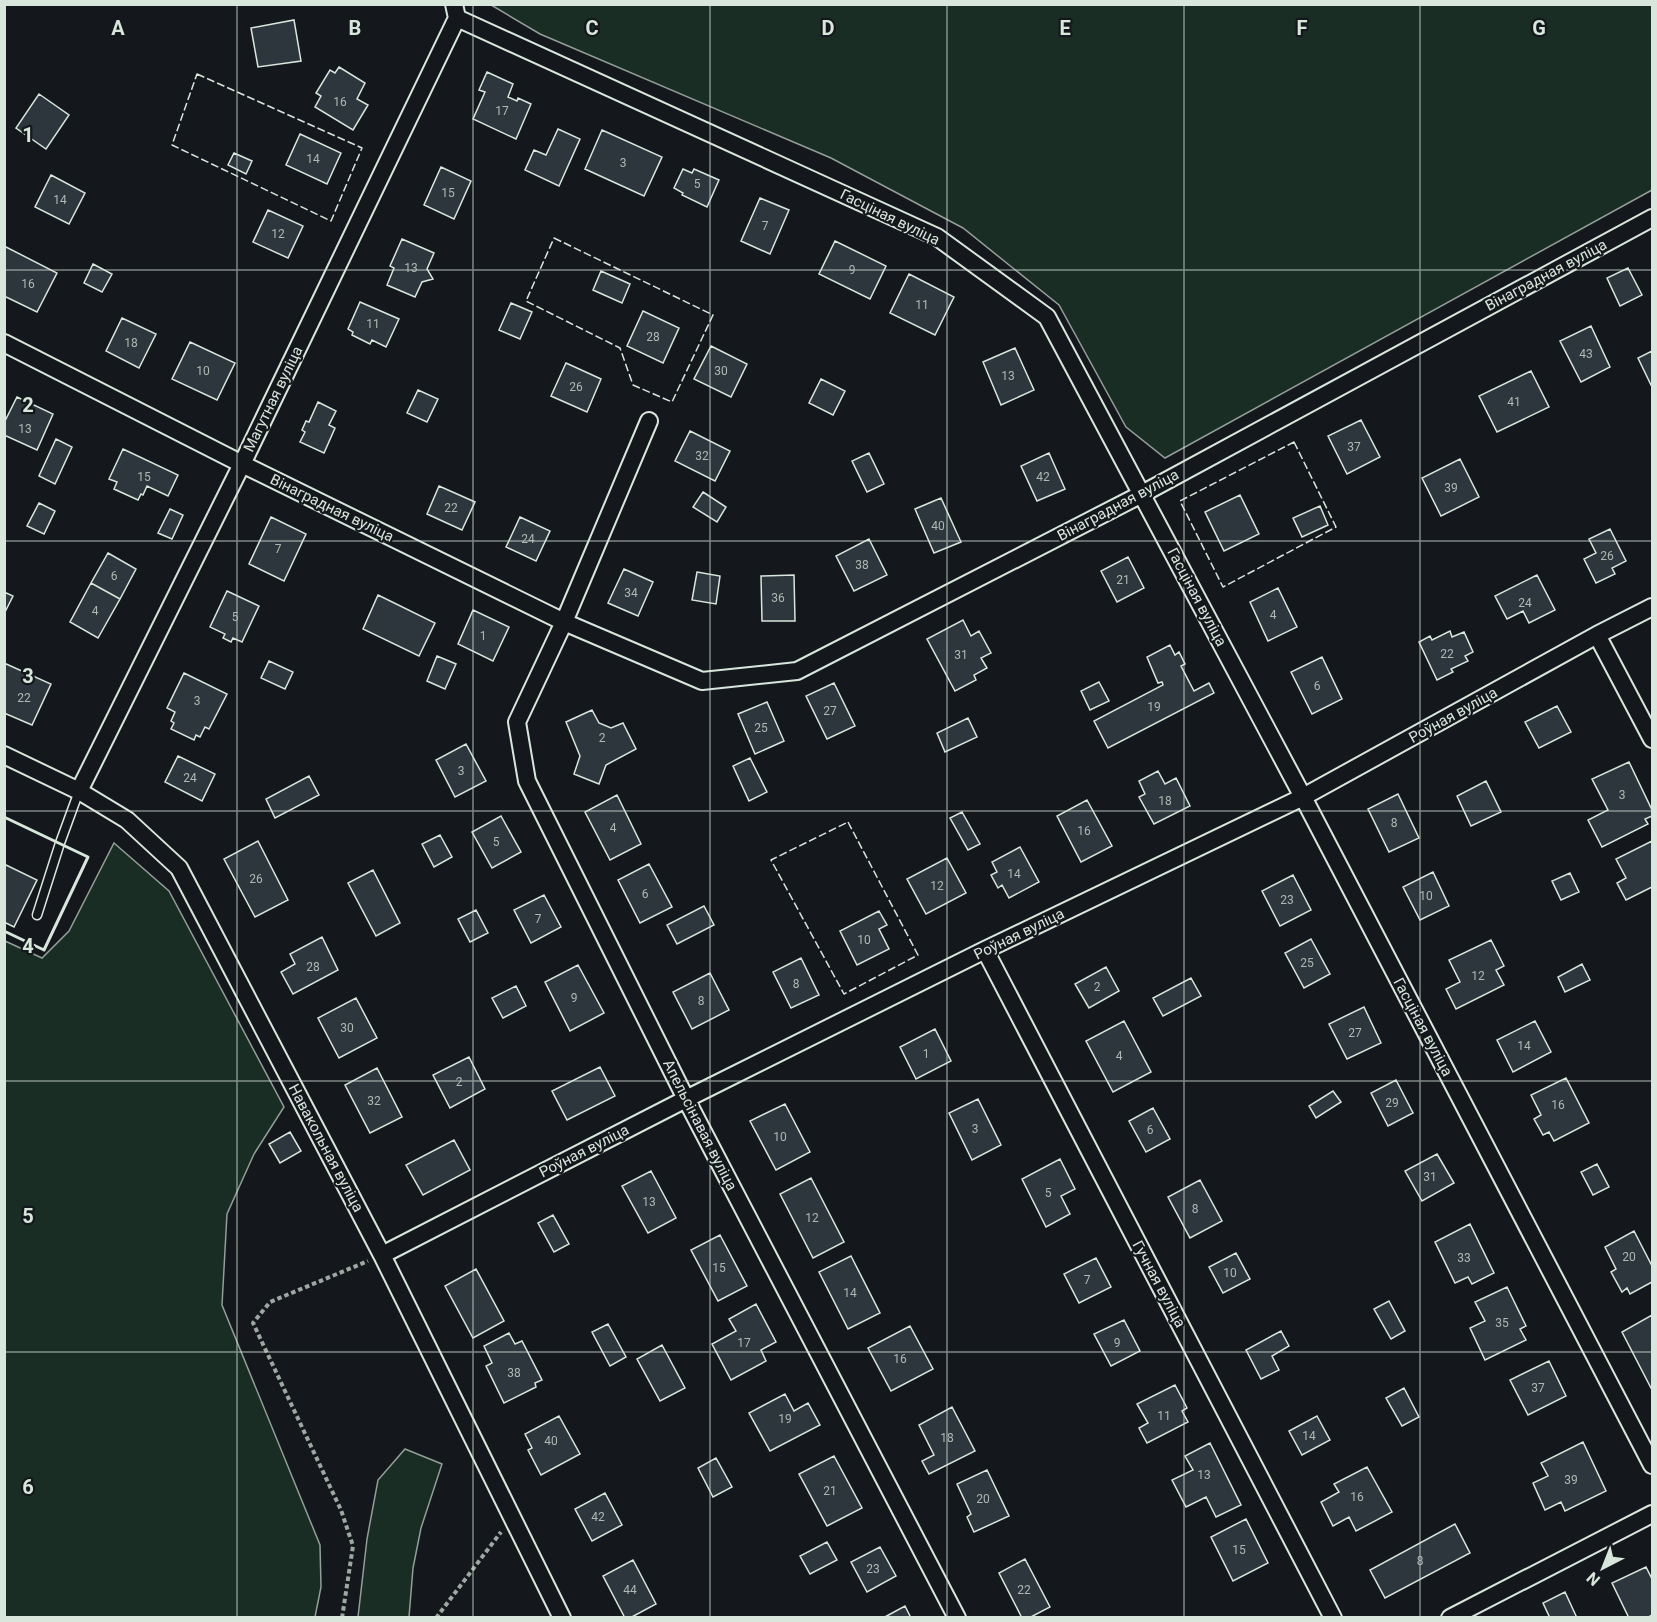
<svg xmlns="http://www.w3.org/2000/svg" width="1657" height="1622" font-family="Roboto,sans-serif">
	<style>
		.green { fill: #1a2d24; stroke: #939e99; stroke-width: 1.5 }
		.building { fill: #2c363c; stroke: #d8e6dc; stroke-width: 1.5 }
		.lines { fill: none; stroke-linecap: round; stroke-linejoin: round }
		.service-casing { stroke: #d8e6dc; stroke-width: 11 }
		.minor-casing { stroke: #d8e6dc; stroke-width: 20 }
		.path { stroke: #9da8a2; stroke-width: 4; stroke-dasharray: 4.5 3; stroke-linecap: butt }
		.service { stroke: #14181c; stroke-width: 8 }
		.minor { stroke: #14181c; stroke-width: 16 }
		.fence { stroke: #d8e6dc; stroke-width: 1.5; stroke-dasharray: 8 3; stroke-linecap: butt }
		.wall { stroke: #d8e6dc; stroke-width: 3 }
		.grid { fill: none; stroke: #d8e6dc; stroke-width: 1.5; stroke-opacity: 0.55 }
		.labels { text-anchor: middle; stroke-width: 4.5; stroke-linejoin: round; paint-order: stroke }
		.number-label { font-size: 12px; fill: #adbab4 }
		.street-label { font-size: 15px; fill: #d8e6dc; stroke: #14181c }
		.grid-label { font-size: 20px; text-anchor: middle; font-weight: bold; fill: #d8e6dc; stroke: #14181c; stroke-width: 4.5; stroke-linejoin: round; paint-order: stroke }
	</style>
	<rect width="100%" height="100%" fill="#14181c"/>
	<path class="green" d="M491,5H1652V190L1165,458L1126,427L1059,305L963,228L831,158L540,34Z
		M114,843L169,891L284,1107L254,1154L227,1214L222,1305L320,1545L321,1587L315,1617H5V941L42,958L69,931Z
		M405,1449L442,1464L421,1528L413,1568L409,1617H358L367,1539L378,1480Z"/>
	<path class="building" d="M294,20L301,61L258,67L251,28Z
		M339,67L365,83L357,99L368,105L353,130L315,107L321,96L316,93L330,70L335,73Z
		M487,72L513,84L508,97L517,101L518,98L531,104L516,139L473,119L485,92L479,90Z
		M39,94L69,115L46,149L16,128Z
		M558,129L580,139L559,186L525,170L534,150L546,155Z
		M602,130L662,157L644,196L585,169Z
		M300,134L341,153L327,184L286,165Z
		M234,153L252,161L246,174L228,165Z
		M441,167L471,181L454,219L424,205Z
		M683,169L692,173L694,169L719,180L707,207L682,195L683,193L674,188Z
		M51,175L85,193L69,224L35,207Z
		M760,198L789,210L770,254L741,241Z
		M268,210L303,226L288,258L253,242Z
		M402,239L434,253L427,269L433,279L422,282L415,297L387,285L394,268L390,266Z
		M835,241L886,266L870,299L819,274Z
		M4,246L57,273L37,312L4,296Z
		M93,264L112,274L102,292L84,283Z
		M1628,268L1642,295L1620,306L1607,278Z
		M601,271L630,284L622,303L593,290Z
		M909,274L954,297L935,335L890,313Z
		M360,302L399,319L386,347L372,340L370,344L352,335L353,332L348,329Z
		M511,303L532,312L520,339L499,330Z
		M643,311L679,328L663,363L627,346Z
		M122,318L156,334L139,368L106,351Z
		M1591,326L1610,367L1581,382L1560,341Z
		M190,342L235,363L217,400L172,379Z
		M711,346L747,364L731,397L694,379Z
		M1015,348L1034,390L1001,405L983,362Z
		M1652,351V384L1651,385L1638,358Z
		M566,363L601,379L587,412L551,396Z
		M1531,371L1549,407L1497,432L1479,396Z
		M821,379L845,391L833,415L809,403Z
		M418,390L438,399L427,422L407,413Z
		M17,397L53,414L37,450L4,435V423Z
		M318,402L336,411L329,425L335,428L324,453L300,442L305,432L302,430L306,421L309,422Z
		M1361,420L1380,457L1347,474L1328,436Z
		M690,431L730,451L715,481L675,461Z
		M56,439L72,447L55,484L39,476Z
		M123,449L178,475L168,496L147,486L143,495L141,494L138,500L114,489L117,482L109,479Z
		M869,453L884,484L867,492L852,461Z
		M1049,453L1065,489L1037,501L1021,466Z
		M1460,459L1479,497L1441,516L1422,478Z
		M439,486L475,502L462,530L427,514Z
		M703,492L726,507L717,522L693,507Z
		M1240,495L1259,534L1224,551L1205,512Z
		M941,498L961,542L934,553L915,509Z
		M39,503L55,511L44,534L27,526Z
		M1320,506L1328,525L1302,537L1293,518Z
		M170,509L183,515L172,539L158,533Z
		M271,517L306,534L284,581L249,564Z
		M520,517L550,531L536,561L506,547Z
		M1610,529L1626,561L1612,568L1615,574L1596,583L1584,559L1596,553L1589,539Z
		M869,539L887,575L854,591L836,556Z
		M108,553L136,569L120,599L91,583Z
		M1128,557L1144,588L1117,602L1101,571Z
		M624,569L653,582L638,616L608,603Z
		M697,572L720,576L716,604L692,600Z
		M794,575L795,621H762L761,576Z
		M1537,575L1555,610L1529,623L1523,611L1507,619L1495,596Z
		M91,583L120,599L98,638L70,622Z
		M1278,588L1297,627L1268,641L1250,602Z
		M227,591L259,606L242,642L233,638L231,642L223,638L225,634L210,627Z
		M4,592L13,596L4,614Z
		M378,595L435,623L419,656L363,629Z
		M473,610L509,627L493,661L458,644Z
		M963,620L971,636L979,631L991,653L981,658L987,668L974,675L976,680L955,691L927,639Z
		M1450,631L1452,637L1464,632L1473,652L1465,656L1468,661L1451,669L1453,672L1437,680L1419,642L1430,636L1432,640Z
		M1170,645L1175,655L1179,652L1185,664L1181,666L1194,691L1209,683L1214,693L1108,748L1094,721L1163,685L1162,682L1158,683L1147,657Z
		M437,656L456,664L445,689L427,681Z
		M1322,657L1342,699L1312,714L1291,672Z
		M269,661L293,672L285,689L261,678Z
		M4,663L51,684L32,725L4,713Z
		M184,673L227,694L209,729L205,727L200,737L196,735L194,740L171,729L174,723L171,721L175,712L167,708Z
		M1099,682L1109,701L1090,710L1081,691Z
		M834,683L855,726L827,739L806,696Z
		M767,702L784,741L755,754L738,714Z
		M1557,706L1571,732L1539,748L1525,722Z
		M592,710L599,723L611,728L623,723L636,749L606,765L599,784L574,774L580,756L566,722Z
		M968,718L977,737L945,752L937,733Z
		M466,744L486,781L455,797L436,760Z
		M178,756L215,774L202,801L165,782Z
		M750,758L767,792L749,801L733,766Z
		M1629,762L1652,810V816L1645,819L1648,824L1602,847L1588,820L1608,810L1592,779Z
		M1158,771L1165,784L1176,778L1190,806L1154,824L1139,797L1145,794L1139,781Z
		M309,776L319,795L275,818L266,799Z
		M1486,781L1501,812L1471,826L1457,796Z
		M1398,794L1419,838L1389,852L1368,809Z
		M617,795L641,844L610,860L585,812Z
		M1087,800L1112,846L1081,862L1057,816Z
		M962,812L980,844L968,850L950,818Z
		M501,816L521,852L492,868L472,832Z
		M440,835L452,857L434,867L422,844Z
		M258,841L288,900L255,917L224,859Z
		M1652,841V887L1626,900L1617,883L1626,878L1616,859Z
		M1020,847L1039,882L1009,898L1002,885L998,888L991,875L997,872L992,862Z
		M947,858L966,893L926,914L907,879Z
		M4,864L37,880L14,927L4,922Z
		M649,864L672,907L640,923L618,880Z
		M373,870L400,923L376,936L348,883Z
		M1433,872L1449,906L1420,920L1403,887Z
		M1570,873L1579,892L1561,900L1552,881Z
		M1293,875L1311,910L1280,926L1262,891Z
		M544,895L561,927L531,943L514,910Z
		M704,906L714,925L677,944L667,925Z
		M476,910L488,933L470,942L458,919Z
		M879,911L887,925L879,929L889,949L857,965L840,931Z
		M322,937L338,970L293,994L281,972L295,964L290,954Z
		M1311,939L1330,974L1304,988L1285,953Z
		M1491,940L1504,966L1496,970L1504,985L1456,1009L1446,989L1460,982L1449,960Z
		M801,958L819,995L791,1008L773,972Z
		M1582,964L1590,980L1565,992L1558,977Z
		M578,965L604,1013L570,1031L545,982Z
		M1106,967L1119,991L1089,1008L1075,984Z
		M710,973L729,1010L692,1029L673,992Z
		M1191,978L1201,996L1163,1016L1153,998Z
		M516,986L526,1006L503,1018L492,998Z
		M356,998L377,1038L339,1058L318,1018Z
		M1364,1007L1381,1043L1347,1059L1329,1024Z
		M1124,1021L1151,1072L1113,1092L1086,1041Z
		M1535,1021L1551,1052L1513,1072L1497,1040Z
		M935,1029L951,1061L916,1079L900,1047Z
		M469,1057L485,1089L450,1108L433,1075Z
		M600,1067L615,1096L567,1120L552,1091Z
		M377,1068L402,1117L370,1133L345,1085Z
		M1566,1078L1589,1123L1554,1141L1549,1132L1543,1135L1534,1119L1541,1115L1531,1095Z
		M1396,1080L1413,1113L1388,1126L1371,1093Z
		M1333,1091L1341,1102L1316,1118L1309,1106Z
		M978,1099L1001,1145L972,1160L949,1113Z
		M785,1104L810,1152L776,1170L750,1121Z
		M1153,1108L1170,1139L1146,1152L1129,1121Z
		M290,1132L301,1151L280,1163L269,1144Z
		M454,1140L470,1170L423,1195L406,1165Z
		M1437,1154L1454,1183L1422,1201L1405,1171Z
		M1060,1159L1075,1189L1061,1196L1070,1214L1046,1227L1022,1179Z
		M1597,1164L1609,1187L1593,1195L1581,1172Z
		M651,1171L676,1218L648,1233L622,1186Z
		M811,1178L844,1242L813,1258L780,1194Z
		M1200,1180L1222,1221L1190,1238L1168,1197Z
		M553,1215L569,1244L554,1252L538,1223Z
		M1470,1224L1494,1273L1472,1284L1468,1277L1455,1283L1435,1242Z
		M1634,1231L1652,1266V1282L1630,1294L1627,1288L1622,1292L1611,1272L1616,1269L1605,1247Z
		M720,1235L747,1286L718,1301L691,1250Z
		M1236,1253L1250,1279L1223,1293L1209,1267Z
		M851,1256L880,1313L848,1329L819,1272Z
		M1096,1258L1111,1287L1079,1303L1064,1274Z
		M476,1269L504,1321L473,1338L445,1286Z
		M1507,1287L1526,1326L1520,1329L1526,1340L1485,1360L1470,1328L1485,1321L1475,1302Z
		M1389,1301L1405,1331L1391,1339L1374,1309Z
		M756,1304L776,1342L761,1350L766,1361L731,1380L712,1344L736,1331L729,1319Z
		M1652,1315V1387L1651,1388L1622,1332Z
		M1124,1320L1140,1351L1111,1366L1094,1334Z
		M608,1324L626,1357L610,1366L592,1332Z
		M910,1326L933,1369L891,1391L868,1348Z
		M1281,1331L1289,1346L1272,1356L1279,1370L1261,1379L1246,1350Z
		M509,1333L515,1344L522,1341L542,1380L535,1383L536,1387L504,1403L486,1366L492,1363L484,1346Z
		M662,1345L685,1388L660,1401L637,1359Z
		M1549,1361L1566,1396L1528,1415L1510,1380Z
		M1175,1385L1187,1408L1182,1411L1188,1422L1147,1443L1139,1428L1148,1423L1137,1404Z
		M1404,1388L1419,1417L1402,1426L1386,1398Z
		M785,1394L794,1411L808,1403L820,1425L770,1451L749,1413Z
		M952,1407L975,1451L929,1474L922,1461L934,1455L919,1425Z
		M559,1416L580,1454L541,1475L528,1450L532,1448L525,1434Z
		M1317,1416L1330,1440L1302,1455L1289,1431Z
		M1583,1442L1606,1491L1565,1511L1561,1502L1545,1510L1533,1483L1548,1476L1541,1463Z
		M1210,1443L1241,1505L1216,1517L1206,1497L1186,1507L1172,1480L1193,1470L1185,1456Z
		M834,1456L862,1508L827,1526L799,1474Z
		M716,1458L732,1487L713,1497L698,1468Z
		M1367,1467L1392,1512L1356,1531L1349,1517L1333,1526L1321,1502L1339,1492L1334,1484Z
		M987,1470L1009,1516L974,1532L967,1517L971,1514L957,1484Z
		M605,1493L622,1525L592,1541L575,1509Z
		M1246,1519L1268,1563L1233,1581L1211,1537Z
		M1455,1524L1470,1553L1385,1598L1370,1570Z
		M827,1542L837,1560L810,1574L800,1556Z
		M880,1547L896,1576L867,1592L851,1562Z
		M1025,1559L1050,1607L1029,1618H1022L999,1573Z
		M633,1560L656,1604L630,1618H625L603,1576Z
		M1646,1567L1652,1579V1615L1647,1618H1629L1612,1583Z
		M1565,1592L1577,1618H1550L1543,1603Z
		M905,1606L911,1618H883Z"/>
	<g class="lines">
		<g class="service-casing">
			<path id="service" d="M37,915L60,843L79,791"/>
		</g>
		<g class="minor-casing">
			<path id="minor" d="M457,18L937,237L1047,317L1303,797L1652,1465
				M4,343L242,464L564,622L702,681L797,671L1142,494L1652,218
				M649,421L564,622L517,722L527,781L686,1099L957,1618
				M1597,635L1652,739
				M4,755L79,791L127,820L179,868L382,1255L562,1618
				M79,791L242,464L457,18L454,4
				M985,950L1333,1618
				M382,1255L686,1099L985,950L1303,797L1597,635L1652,607
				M1450,1618L1652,1514"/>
		</g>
		<path class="path" d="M342,1618L353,1546L341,1510L253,1323L270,1302L368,1261
			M436,1618L501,1532"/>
		<use href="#service" class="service"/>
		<use href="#minor" class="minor"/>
		<path class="fence" d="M197,74L362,148L331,221L172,145Z
			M554,238L713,315L672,402L633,385L620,348L526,301Z
			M1294,442L1336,527L1223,587L1180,501Z
			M848,822L918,955L844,994L771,860Z"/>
		<path class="wall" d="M4,817L88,857L44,950L4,931"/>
	</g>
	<path class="grid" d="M237,4V1618M473,4V1618M710,4V1618M947,4V1618M1184,4V1618M1420,4V1618M4,270H1652M4,541H1652M4,811H1652M4,1081H1652M4,1352H1652"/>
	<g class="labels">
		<g class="number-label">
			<text x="340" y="106">16</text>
			<text x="502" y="115">17</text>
			<text x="313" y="163">14</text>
			<text x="623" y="167">3</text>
			<text x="697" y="188">5</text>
			<text x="448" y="197">15</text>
			<text x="60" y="204">14</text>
			<text x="765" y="230">7</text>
			<text x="278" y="238">12</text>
			<text x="411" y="272">13</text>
			<text x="852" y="274">9</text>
			<text x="28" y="288">16</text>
			<text x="922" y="309">11</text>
			<text x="373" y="328">11</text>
			<text x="653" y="341">28</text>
			<text x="131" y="347">18</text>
			<text x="1586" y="358">43</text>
			<text x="203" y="375">10</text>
			<text x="721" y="375">30</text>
			<text x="1008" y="380">13</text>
			<text x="576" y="391">26</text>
			<text x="1514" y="406">41</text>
			<text x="25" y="433">13</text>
			<text x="1354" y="451">37</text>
			<text x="702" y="460">32</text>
			<text x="144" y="481">15</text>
			<text x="1043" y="481">42</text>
			<text x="1451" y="492">39</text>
			<text x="451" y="512">22</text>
			<text x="938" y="530">40</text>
			<text x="528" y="543">24</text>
			<text x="278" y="553">7</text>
			<text x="1607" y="560">26</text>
			<text x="862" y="569">38</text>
			<text x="114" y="580">6</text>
			<text x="1123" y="584">21</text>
			<text x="631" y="597">34</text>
			<text x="778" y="602">36</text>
			<text x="1525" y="607">24</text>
			<text x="95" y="615">4</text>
			<text x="1273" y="619">4</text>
			<text x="235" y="621">5</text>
			<text x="483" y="640">1</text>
			<text x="1447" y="658">22</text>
			<text x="961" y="659">31</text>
			<text x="1317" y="690">6</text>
			<text x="24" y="702">22</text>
			<text x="197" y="705">3</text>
			<text x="1154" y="711">19</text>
			<text x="830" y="715">27</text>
			<text x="761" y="732">25</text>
			<text x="602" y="742">2</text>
			<text x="461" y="775">3</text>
			<text x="190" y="782">24</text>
			<text x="1622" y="799">3</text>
			<text x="1165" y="805">18</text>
			<text x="1394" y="827">8</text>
			<text x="613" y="832">4</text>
			<text x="1084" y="835">16</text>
			<text x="496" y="846">5</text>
			<text x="1014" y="878">14</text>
			<text x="256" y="883">26</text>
			<text x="937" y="890">12</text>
			<text x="645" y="898">6</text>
			<text x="1426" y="900">10</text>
			<text x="1287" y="904">23</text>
			<text x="538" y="923">7</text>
			<text x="864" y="944">10</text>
			<text x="1307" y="967">25</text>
			<text x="313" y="971">28</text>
			<text x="1478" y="980">12</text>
			<text x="796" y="988">8</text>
			<text x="1097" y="991">2</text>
			<text x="574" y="1002">9</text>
			<text x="701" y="1005">8</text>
			<text x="347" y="1032">30</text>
			<text x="1355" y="1037">27</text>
			<text x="1524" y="1050">14</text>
			<text x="926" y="1058">1</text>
			<text x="1119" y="1060">4</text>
			<text x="459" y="1086">2</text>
			<text x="374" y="1105">32</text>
			<text x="1392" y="1107">29</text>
			<text x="1558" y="1109">16</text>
			<text x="975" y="1133">3</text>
			<text x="1150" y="1134">6</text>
			<text x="780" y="1141">10</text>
			<text x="1430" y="1181">31</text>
			<text x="1048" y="1197">5</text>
			<text x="649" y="1206">13</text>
			<text x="1195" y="1213">8</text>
			<text x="812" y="1222">12</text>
			<text x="1629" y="1261">20</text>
			<text x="1464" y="1262">33</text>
			<text x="719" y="1272">15</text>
			<text x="1230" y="1277">10</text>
			<text x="1087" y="1284">7</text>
			<text x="850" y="1297">14</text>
			<text x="1502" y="1327">35</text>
			<text x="744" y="1347">17</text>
			<text x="1117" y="1347">9</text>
			<text x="900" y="1363">16</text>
			<text x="514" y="1377">38</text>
			<text x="1538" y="1392">37</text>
			<text x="1164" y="1420">11</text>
			<text x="785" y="1423">19</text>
			<text x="1309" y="1440">14</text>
			<text x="947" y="1442">18</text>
			<text x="551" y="1445">40</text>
			<text x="1204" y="1479">13</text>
			<text x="1571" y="1484">39</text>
			<text x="830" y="1495">21</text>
			<text x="1357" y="1501">16</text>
			<text x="983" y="1503">20</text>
			<text x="598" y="1521">42</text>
			<text x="1239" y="1554">15</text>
			<text x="1420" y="1565">8</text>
			<text x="873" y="1573">23</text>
			<text x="630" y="1594">44</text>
			<text x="1024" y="1594">22</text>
		</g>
		<g class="street-label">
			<text transform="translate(890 217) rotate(26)" y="5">Гасціная вуліца</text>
			<text transform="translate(1546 275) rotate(-28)" y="5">Вінаградная вуліца</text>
			<text transform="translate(273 399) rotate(-64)" y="5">Магутная вуліца</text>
			<text transform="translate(1118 505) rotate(-28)" y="5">Вінаградная вуліца</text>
			<text transform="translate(332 508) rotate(26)" y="5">Вінаградная вуліца</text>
			<text transform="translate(1197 597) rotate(62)" y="5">Гасціная вуліца</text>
			<text transform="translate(1453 715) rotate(-29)" y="5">Роўная вуліца</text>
			<text transform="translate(1019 934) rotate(-26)" y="5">Роўная вуліца</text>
			<text transform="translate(1423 1027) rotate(62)" y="5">Гасціная вуліца</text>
			<text transform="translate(700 1125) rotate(63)" y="5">Апельсінавая вуліца</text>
			<text transform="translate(326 1148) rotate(62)" y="5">Навакольная вуліца</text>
			<text transform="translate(584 1151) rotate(-27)" y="5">Роўная вуліца</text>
			<text transform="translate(1159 1284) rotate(62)" y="5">Гучная вуліца</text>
		</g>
	</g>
	<g class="grid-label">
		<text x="118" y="35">A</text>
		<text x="355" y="35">B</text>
		<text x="592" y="35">C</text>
		<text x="828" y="35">D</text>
		<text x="1065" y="35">E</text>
		<text x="1302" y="35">F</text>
		<text x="1539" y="35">G</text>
		<text x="28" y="142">1</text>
		<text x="28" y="412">2</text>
		<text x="28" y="683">3</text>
		<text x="28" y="953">4</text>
		<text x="28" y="1223">5</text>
		<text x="28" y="1494">6</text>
	</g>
	<rect width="1657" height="1622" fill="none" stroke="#d8e6dc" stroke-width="12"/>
	<g transform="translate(1603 1568) rotate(222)" stroke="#14181c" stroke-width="4.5" paint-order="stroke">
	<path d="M0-4.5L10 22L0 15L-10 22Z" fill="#d8e6dc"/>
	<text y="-9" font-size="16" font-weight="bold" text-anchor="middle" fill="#d8e6dc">N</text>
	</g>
</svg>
